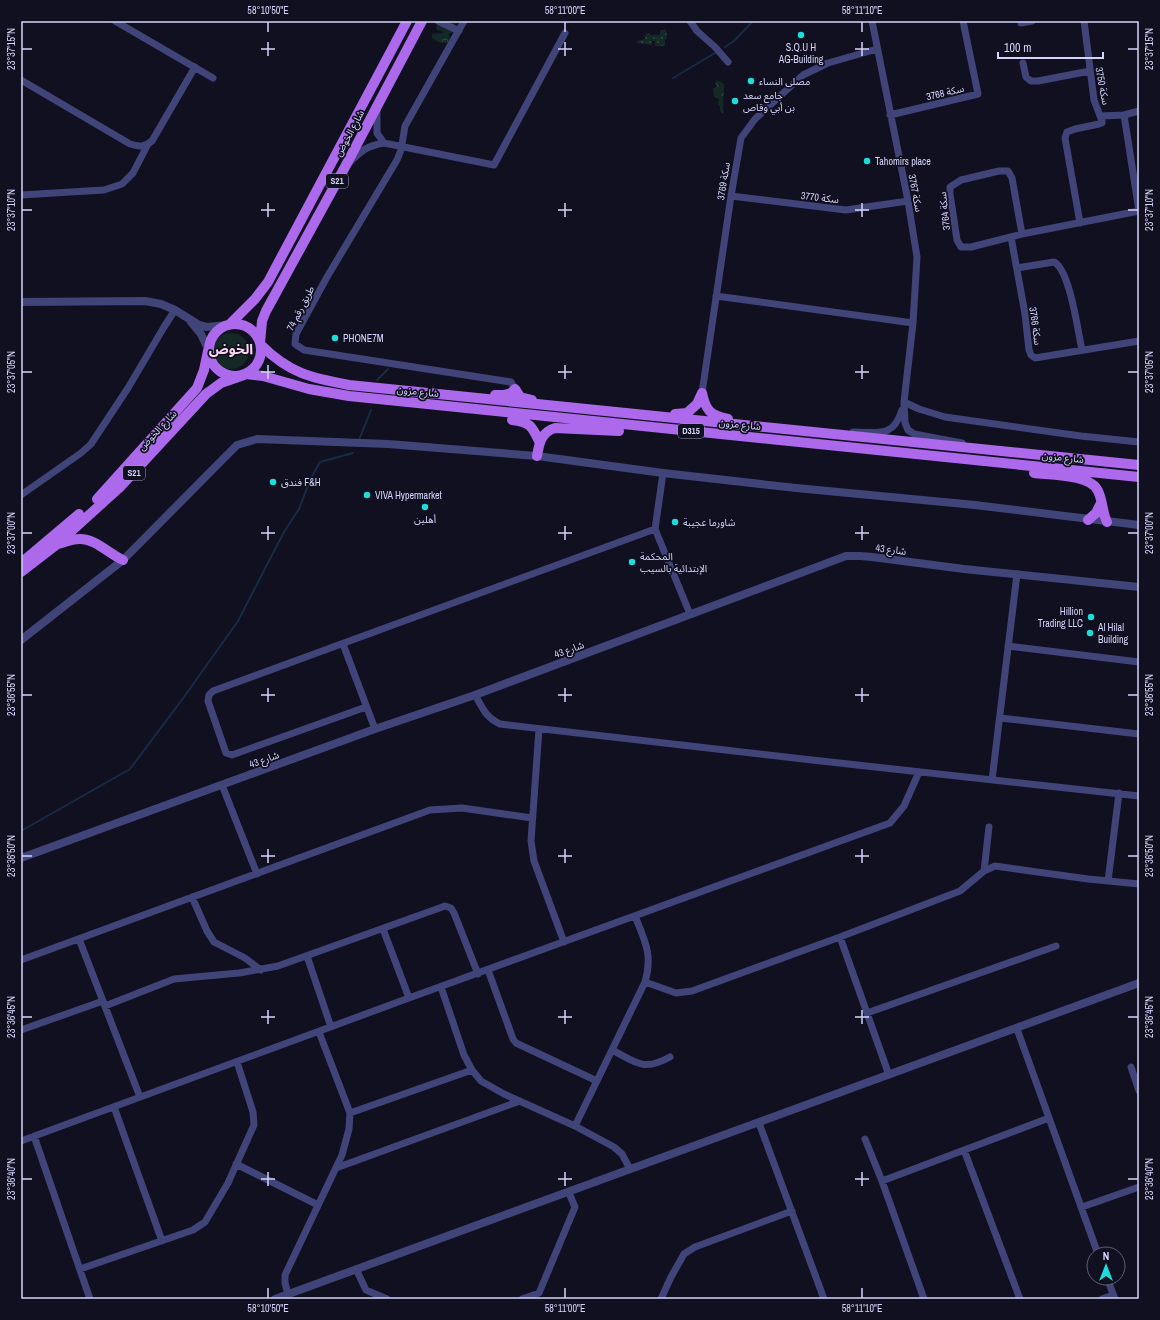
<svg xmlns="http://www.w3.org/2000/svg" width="1160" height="1320" font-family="'Archivo Narrow','Noto Sans Arabic',sans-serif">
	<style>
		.grass { fill: #142926 }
		.forest { fill: url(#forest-crowns) }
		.garden { fill: url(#garden-dots) }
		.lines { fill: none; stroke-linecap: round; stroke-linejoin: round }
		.stream { stroke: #152c44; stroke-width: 2 }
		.minor { stroke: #414479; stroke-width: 7 }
		.tertiary { stroke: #414479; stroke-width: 8 }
		.primary { stroke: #ad69ec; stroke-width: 10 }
		.ticks { fill: none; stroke: #d4d4fa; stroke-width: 1.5 }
		.poi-dot { fill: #1cdddc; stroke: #111020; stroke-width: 1.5 }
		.labels { text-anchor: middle; stroke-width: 3.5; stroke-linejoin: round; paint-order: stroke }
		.shield { fill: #111020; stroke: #9a99b9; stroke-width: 1 }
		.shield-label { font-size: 9px; font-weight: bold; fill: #d4d4fa }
		.poi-label { font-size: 10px; fill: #d4d4fa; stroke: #111020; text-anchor: start }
		.street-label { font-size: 10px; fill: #d4d4fa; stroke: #111020 }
		.district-label { font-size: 14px; font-weight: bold; fill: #fad6f0; stroke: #111020 }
		.neatline { fill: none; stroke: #d4d4fa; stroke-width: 1.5 }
		.ticks-label { font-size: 10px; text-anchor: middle; fill: #d4d4fa }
	</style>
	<defs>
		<pattern id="forest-crowns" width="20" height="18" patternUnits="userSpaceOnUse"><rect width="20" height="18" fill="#142926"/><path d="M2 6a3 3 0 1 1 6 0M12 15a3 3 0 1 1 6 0" fill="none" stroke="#354746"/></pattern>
		<pattern id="garden-dots" width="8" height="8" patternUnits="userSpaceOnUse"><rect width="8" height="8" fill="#142926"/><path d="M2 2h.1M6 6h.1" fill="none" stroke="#354746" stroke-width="1.8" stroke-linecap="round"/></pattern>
	</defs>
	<rect width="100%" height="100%" fill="#111020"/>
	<path class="grass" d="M213 351a18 18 0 1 1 36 0a18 18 0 1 1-36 0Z"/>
	<path class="forest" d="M441,21H458V23L452,26L454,27L453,32L449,34L450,40L447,43L438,42L432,38V34L443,33L442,31L437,30L436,27Z
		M717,80L724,84L723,113L720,111V106L718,104L719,99L714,97L713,89L717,86L715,83Z"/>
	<path class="garden" d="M666,29L667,39L665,40V46H655V41H652V45L637,43V41L645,39V34L649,33L650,35H660V31Z"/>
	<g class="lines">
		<path class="stream" d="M725,47L734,41L753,21
			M673,78L715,53
			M377,380L388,369
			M359,440L371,410
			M21,831L130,769L184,697L238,621L284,532L299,509L310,480L320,462L353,453"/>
		<path class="minor" d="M115,21L213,78
			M438,21L459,31
			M464,21L405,126L401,150L397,160L327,277L296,334L295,344L304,350L511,382L515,389
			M690,21L697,31L715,47L728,62
			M872,21L908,201L917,257L913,323L904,402L905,423L908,430L914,434L962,443
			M1021,21V23L1032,21
			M1023,63L1026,77L1031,81H1038L1090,71
			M21,80L130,144C139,147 145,147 152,141L195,67
			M377,109V133L384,143
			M890,115L978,94L963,21
			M1124,115L1139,211
			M1101,116L1124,115L1139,111
			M350,162C362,150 367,146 384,143L494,165L565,33
			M21,195L104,190L122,184L133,173L148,144
			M731,196L846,210L908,201
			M1080,223L1065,138L1067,132L1075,129L1099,124L1102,123V121L1094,100L1084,21
			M1022,234L1012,178L1008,171H999L961,180L950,187V194L957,240L961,247H971L1022,234L1139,211
			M1011,237L1025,314L1029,350L1031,355L1035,358L1139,341
			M1017,268L1054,262C1070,270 1078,332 1082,350
			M716,296L913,323
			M702,393L731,196L741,138L755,119L803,75L828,63L877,49
			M904,402L919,409L945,417L1081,436L1139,442
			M853,432C877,432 893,439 902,410
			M663,473L655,529L690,614
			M21,495L81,453L91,444L128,388L164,327L175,310
			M343,644L375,729
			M1008,646L1139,662
			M475,695C483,708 485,717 500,724L812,760L1139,796
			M366,707L232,755L226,753L208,701L209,695L213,691L655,529
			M1000,718L1139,734
			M539,729L531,841L534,861L564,942
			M992,780L1017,574
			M222,785L257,874
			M984,871L995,866L1088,879L1139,884
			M1108,881L1119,793
			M192,897L207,931L214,942L245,958L261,970
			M383,929L409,998
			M840,937L889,1075
			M79,939L140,1097
			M307,956L331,1027
			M21,960L430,810L462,808L532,818
			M488,970L513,1039L516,1043L597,1081
			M645,982L676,993L692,991L840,937L960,891L984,871L989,827
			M441,987L464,1055L472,1070L481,1081L504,1094L575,1126L614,1147L622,1154L630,1169
			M105,1006L174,979L239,973L278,966L445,906L451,908L454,913L478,974
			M867,1013L1056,946
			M1017,1029L1098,1254
			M21,1030L103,1001
			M612,1050C636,1062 643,1072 670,1057
			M1131,1067L1139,1091
			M114,1107L162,1241
			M350,1113L472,1070
			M759,1123L824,1299
			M575,1126L645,982C653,955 645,941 635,916
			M34,1136L90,1299
			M865,1139L882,1181L924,1299
			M21,1141L409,998L890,823L904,806L919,772
			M964,1150L1020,1299
			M236,1164L318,1205
			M336,1168L520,1101
			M882,1181L1049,1118
			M1082,1207L1139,1187
			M80,1269L193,1230L205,1222L228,1183L254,1125L253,1112L237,1062
			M356,1269L366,1290L387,1299
			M1107,1278L1115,1299
			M288,1294L285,1283V1275L342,1155L349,1129L350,1113L319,1032
			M522,1299L539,1293L575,1207L569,1193
			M661,1299L671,1277L684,1254L695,1247L792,1211
			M1102,1299L1113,1295"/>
		<path class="tertiary" d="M21,302L145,301L161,304L175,310L199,325L207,327L227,325
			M191,322L201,334L208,349
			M21,640L123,560L237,445L257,439L388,444L537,456L663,473L796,488L975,505L1139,525
			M21,858L375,729L475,695L846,556H860L872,557L964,569L1139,587
			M275,1299L1139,983"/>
		<path class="primary" d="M209 350a26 26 0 1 1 52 0a26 26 0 1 1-52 0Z
			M229,325L255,299L268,282L407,21
			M260,343L262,321L266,311L345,167L422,21
			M261,345C289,373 311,378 349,385L1139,465
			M246,374L263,376L309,389L349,396L1139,477
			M702,393C706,411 710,415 728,419
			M495,395C502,395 510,396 515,389L520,397L532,400
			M675,414L687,413L697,404L702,393
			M512,420C530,422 532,426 539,441
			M537,456C539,444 541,432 555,428L619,431
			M1034,473C1050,475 1091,474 1098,491C1103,501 1102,512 1107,522
			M97,499L197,388L204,370L208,351
			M1088,520L1096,513L1101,503
			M58,544C65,542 72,539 79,539C95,538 109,554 123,560
			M21,563L79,514
			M21,572L56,545L120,487L206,394L221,383L244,375"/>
	</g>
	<path class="ticks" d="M268,22V32M565,22V32M862,22V32M268,42V56M565,42V56M862,42V56M22,49H32M261,49H275M558,49H572M855,49H869M1128,49H1138M268,203V217M565,203V217M862,203V217M22,210H32M261,210H275M558,210H572M855,210H869M1128,210H1138M268,365V379M565,365V379M862,365V379M22,372H32M261,372H275M558,372H572M855,372H869M1128,372H1138M268,526V540M565,526V540M862,526V540M22,533H32M261,533H275M558,533H572M855,533H869M1128,533H1138M268,688V702M565,688V702M862,688V702M22,695H32M261,695H275M558,695H572M855,695H869M1128,695H1138M268,849V863M565,849V863M862,849V863M22,856H32M261,856H275M558,856H572M855,856H869M1128,856H1138M268,1010V1024M565,1010V1024M862,1010V1024M22,1017H32M261,1017H275M558,1017H572M855,1017H869M1128,1017H1138M268,1172V1186M565,1172V1186M862,1172V1186M22,1179H32M261,1179H275M558,1179H572M855,1179H869M1128,1179H1138M268,1288V1298M565,1288V1298M862,1288V1298"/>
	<g class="poi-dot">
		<circle cx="801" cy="35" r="4"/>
		<circle cx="751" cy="81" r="4"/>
		<circle cx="735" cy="101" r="4"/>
		<circle cx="867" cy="161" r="4"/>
		<circle cx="335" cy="338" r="4"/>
		<circle cx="273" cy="482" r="4"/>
		<circle cx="367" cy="495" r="4"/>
		<circle cx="425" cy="507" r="4"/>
		<circle cx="675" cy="522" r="4"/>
		<circle cx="632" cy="562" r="4"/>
		<circle cx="1091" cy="617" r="4"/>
		<circle cx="1090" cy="633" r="4"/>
	</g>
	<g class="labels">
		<g class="shield">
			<rect x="326" y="174" width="22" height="14" rx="3"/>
			<rect x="678" y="424" width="26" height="14" rx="3"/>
			<rect x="123" y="466" width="22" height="14" rx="3"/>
		</g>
		<g class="shield-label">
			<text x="337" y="184">S21</text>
			<text x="691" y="434">D315</text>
			<text x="134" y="476">S21</text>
		</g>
		<g class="poi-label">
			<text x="801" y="51" text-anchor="middle">S.Q.U H<tspan x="801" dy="12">AG-Building</tspan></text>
			<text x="759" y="85">مصلى النساء</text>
			<text x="743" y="99">جامع سعد<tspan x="743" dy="12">بن أبي وقاص</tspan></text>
			<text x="875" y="165">Tahomirs place</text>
			<text x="343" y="342">PHONE7M</text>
			<text x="281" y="486">فندق F&amp;H</text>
			<text x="375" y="499">VIVA Hypermarket</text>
			<text x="425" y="523" text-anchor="middle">أهلين</text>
			<text x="683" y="526">شاورما عجيبة</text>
			<text x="640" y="560">المحكمة<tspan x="640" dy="12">الإبتدائية بالسيب</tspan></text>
			<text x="1083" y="615" text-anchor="end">Hillion<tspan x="1083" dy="12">Trading LLC</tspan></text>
			<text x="1098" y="631">Al Hilal<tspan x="1098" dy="12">Building</tspan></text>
		</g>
		<g class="street-label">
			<text transform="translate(1103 86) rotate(79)" y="4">سكة 3750</text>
			<text transform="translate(945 92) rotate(-13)" y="4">سكة 3768</text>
			<text transform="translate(349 133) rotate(-62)" y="4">شارع الخوض</text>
			<text transform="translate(723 181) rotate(-81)" y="4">سكة 3769</text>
			<text transform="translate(916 193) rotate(79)" y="4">سكة 3767</text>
			<text transform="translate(820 197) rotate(7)" y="4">سكة 3770</text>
			<text transform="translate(944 211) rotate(-96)" y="4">سكة 3764</text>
			<text transform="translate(300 308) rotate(-63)" y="4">طريق رقم 74</text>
			<text transform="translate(1036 326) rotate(82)" y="4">سكة 3766</text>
			<text transform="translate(418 391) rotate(6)" y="4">شارع مزون</text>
			<text transform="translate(740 424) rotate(6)" y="4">شارع مزون</text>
			<text transform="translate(157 430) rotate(-47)" y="4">شارع الخوض</text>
			<text transform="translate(1063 457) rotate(6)" y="4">شارع مزون</text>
			<text transform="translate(891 549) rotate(7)" y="4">شارع 43</text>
			<text transform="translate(569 649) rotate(-20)" y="4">شارع 43</text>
			<text transform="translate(264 759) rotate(-20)" y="4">شارع 43</text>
		</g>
		<g class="district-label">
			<text x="231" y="354">الخوض</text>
		</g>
	</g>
	<rect width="1160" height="1320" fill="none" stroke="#111020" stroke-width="44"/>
	<g transform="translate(1106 1266)"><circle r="19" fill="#111020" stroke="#5f5e77"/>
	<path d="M0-3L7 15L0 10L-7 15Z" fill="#1cdddc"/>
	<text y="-6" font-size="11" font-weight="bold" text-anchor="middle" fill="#d4d4fa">N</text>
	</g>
	<path d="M998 52v6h105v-6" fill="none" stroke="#d4d4fa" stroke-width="2"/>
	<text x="1004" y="52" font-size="12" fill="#d4d4fa" stroke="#111020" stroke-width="3" paint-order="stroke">100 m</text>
	<rect x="22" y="22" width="1116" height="1276" class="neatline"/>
	<g class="ticks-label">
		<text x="268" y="14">58°10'50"E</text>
		<text x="565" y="14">58°11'00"E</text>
		<text x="862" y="14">58°11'10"E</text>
		<text transform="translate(11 49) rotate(-90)" y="4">23°37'15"N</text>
		<text transform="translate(1149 49) rotate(-90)" y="4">23°37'15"N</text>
		<text transform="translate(11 210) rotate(-90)" y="4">23°37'10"N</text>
		<text transform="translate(1149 210) rotate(-90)" y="4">23°37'10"N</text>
		<text transform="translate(11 372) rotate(-90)" y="4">23°37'05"N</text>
		<text transform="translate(1149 372) rotate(-90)" y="4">23°37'05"N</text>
		<text transform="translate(11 533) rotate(-90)" y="4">23°37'00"N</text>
		<text transform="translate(1149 533) rotate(-90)" y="4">23°37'00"N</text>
		<text transform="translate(11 695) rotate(-90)" y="4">23°36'55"N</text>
		<text transform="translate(1149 695) rotate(-90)" y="4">23°36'55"N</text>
		<text transform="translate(11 856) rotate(-90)" y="4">23°36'50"N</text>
		<text transform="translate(1149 856) rotate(-90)" y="4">23°36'50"N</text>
		<text transform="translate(11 1017) rotate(-90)" y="4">23°36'45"N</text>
		<text transform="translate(1149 1017) rotate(-90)" y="4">23°36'45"N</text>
		<text transform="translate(11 1179) rotate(-90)" y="4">23°36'40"N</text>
		<text transform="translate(1149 1179) rotate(-90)" y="4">23°36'40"N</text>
		<text x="268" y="1312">58°10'50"E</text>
		<text x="565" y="1312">58°11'00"E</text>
		<text x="862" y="1312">58°11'10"E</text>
	</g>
</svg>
